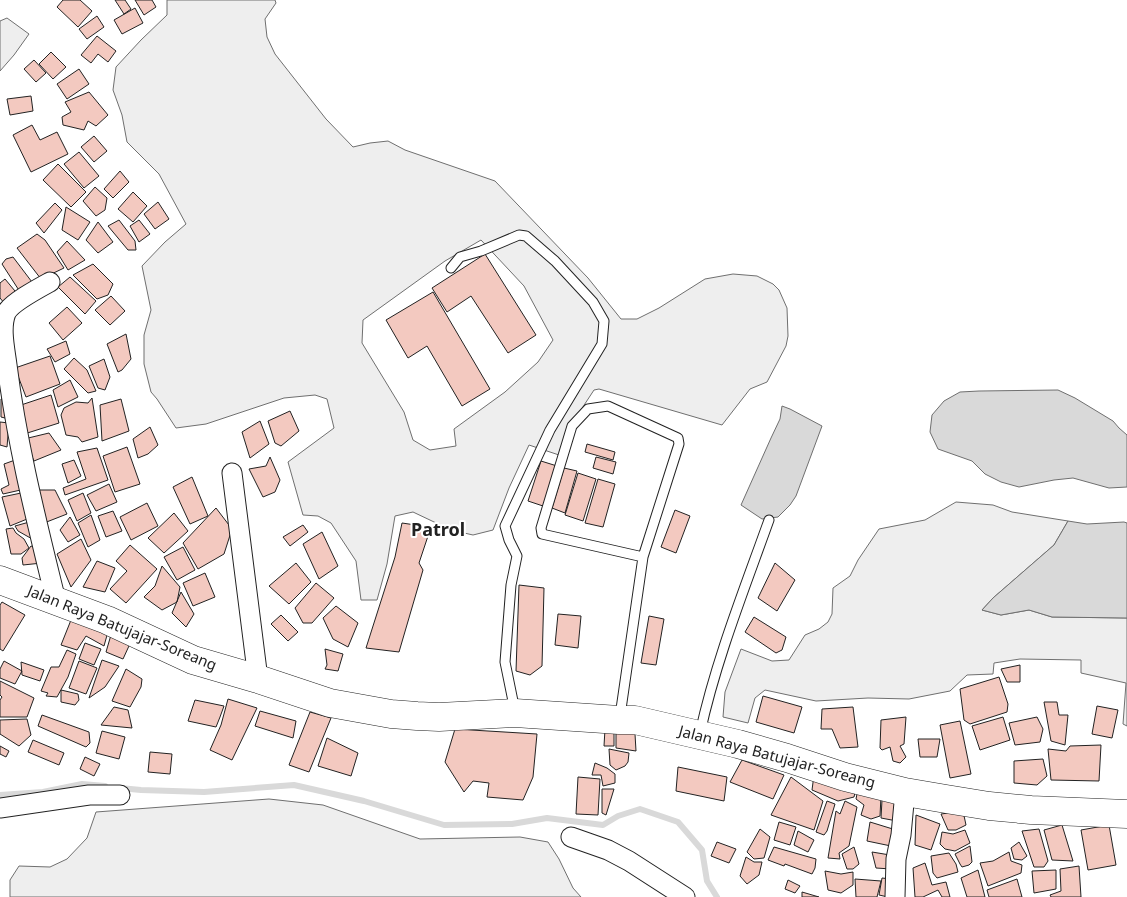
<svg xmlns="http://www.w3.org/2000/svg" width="1127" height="897" font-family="'Noto Sans',sans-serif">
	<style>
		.green { fill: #eee; stroke: #6f6f6f; fill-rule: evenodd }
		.water { fill: #d9d9d9; stroke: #6f6f6f }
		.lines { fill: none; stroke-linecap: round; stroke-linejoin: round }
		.stream { stroke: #d9d9d9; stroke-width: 6 }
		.building { fill: #f3c9c0; stroke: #222 }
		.service-casing { stroke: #222; stroke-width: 11 }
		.minor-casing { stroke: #222; stroke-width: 21 }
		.trunk-casing { stroke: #222; stroke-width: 29 }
		.service { stroke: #fff; stroke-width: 9 }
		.minor { stroke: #fff; stroke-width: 19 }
		.trunk { stroke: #fff; stroke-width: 28 }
		.labels { text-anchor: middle; stroke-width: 4; stroke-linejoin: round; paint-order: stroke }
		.street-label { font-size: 15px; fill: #222; stroke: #fff }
		.quarter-label { font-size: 18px; font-weight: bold; fill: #222; stroke: #fff }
	</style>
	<rect width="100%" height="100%" fill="#fff"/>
	<path class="green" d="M167,0H275L276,3L265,19L267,37L275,54L326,119L353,147L370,143L388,141L405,150L495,181L588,278L621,319H637L659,308L705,279L733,274L757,276L773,284L779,290L787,308L788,336L786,346L767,382L750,389L722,425L599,389L594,390L567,431L559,455L529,445L509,488L493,530L473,535L451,530L413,512L395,516L387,564L377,600H361L356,561L331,523L318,516L303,515L288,462L334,428L327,399L315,395L284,398L206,424L176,428L157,399L151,392L144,364V335L151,310L142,266L165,242L186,224L159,174L127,142L122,115L113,90L116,67L141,40L167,15ZM481,240L524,286L553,340L538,362L505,392L454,429L456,446L430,450L413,440L404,412L362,343L363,320L445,261Z
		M7,18L29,34L14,55L0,71V21Z
		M956,502L993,505L1012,512L1068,521L1054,545L993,598L982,610L1001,615L1029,610L1052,617L1127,618V726L1123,724L1126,683L1081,673V660L1020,659L994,663L993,674L967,675L950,691L909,699L868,698L816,701L765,690L755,698L748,723L723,717L725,692L741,649L772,661L789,660L805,635L819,629L828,622L832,614L833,588L850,576L858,560L879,529L925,520Z
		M269,799L323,805L420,839L520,837L548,842L559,859L573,888L581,897H10V880L19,866L50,867L67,859L87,838L96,812Z"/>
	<path class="water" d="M1058,390L1075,398L1113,421L1119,428L1127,435V487L1109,488L1073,478L1054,480L1019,487L1001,482L985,474L972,461L938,449L930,432L932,415L944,401L960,392L979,391Z
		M782,406L790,409L822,426L796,496L790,505L778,517L762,519L741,505L771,438L780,419Z
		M1068,521L1087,524L1124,522L1127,523V618L1052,617L1029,610L1001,615L982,610L993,598L1054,545Z"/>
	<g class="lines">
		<path class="stream" d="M120,788L141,790L204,792L294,785L364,801L444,825L512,824L547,818L603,825L618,816L640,809L678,822L702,850L707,881L717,897
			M0,795L43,792L82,784L105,786"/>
	</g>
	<path class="building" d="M63,0H80L92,11L78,27L57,7Z
		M115,0H125L131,9L124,14Z
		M135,0H152L156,7L144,15Z
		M135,8L143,23L122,34L114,20Z
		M97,16L104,27L87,39L79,29Z
		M97,36L116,51L108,62L98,54L91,63L81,55Z
		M51,52L66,67L53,79L39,64Z
		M34,60L46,73L36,82L24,69Z
		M79,69L89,84L67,99L57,84Z
		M89,92L108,115L96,126L88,121L84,130L63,125L62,117L71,112L65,102Z
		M31,96L33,111L10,115L7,99Z
		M32,125L40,140L57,132L68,154L31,172L13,135Z
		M94,136L107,151L94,162L81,147Z
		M79,152L99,176L84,188L64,164Z
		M58,164L86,192L71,207L43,180Z
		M120,171L129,182L113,198L104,189Z
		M95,187L107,198L105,210L96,216L83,201Z
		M133,192L147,206L133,222L118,209Z
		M158,202L169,219L155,229L144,214Z
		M55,203L62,210L44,233L36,223Z
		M66,207L90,222L78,240L62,230Z
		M119,220L135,241L136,250H128L108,226Z
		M139,220L150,234L139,242L130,226Z
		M98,222L113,242L98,253L86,240Z
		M37,234L45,240L64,268L41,279L17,248Z
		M67,241L85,260L68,270L57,252Z
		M485,254L536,335L508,353L471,296L447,312L432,288Z
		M13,257L35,286L22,295L2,264L6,259Z
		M93,264L113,284L108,295L97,299L73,275Z
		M70,277L96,301L85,314L58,287Z
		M5,279L15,291L12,301L5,304L0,298V283Z
		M433,292L490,389L462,406L427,346L408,358L386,320Z
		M111,296L125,311L110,325L95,310Z
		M67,307L82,323L63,340L49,323Z
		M126,334L131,359L122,370L118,372L107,344Z
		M66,341L70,354L55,362L47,349Z
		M50,356L60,384L26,397L15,368Z
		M74,358L87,370L96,391L88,393L64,369Z
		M104,359L110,377L105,390L98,388L89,366Z
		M70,380L78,397L58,407L53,390Z
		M51,395L59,423L21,435L18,406Z
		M92,398L98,437L82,442L78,437L66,435L61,415L64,408L76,402L88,403Z
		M1,399H9V419L1,417Z
		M121,399L129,431L102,441L100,405Z
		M290,411L299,431L281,446L275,443L268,421Z
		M260,421L269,444L250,458L242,432Z
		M0,422L9,423L7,447L0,445Z
		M150,427L158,445L148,454L138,458L133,439Z
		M49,433L61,450L34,461L24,439Z
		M587,444L615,452L613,460L585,452Z
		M127,447L140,484L115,492L103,456Z
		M97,448L108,480L65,495L63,488L86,479L77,452Z
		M270,457L280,480L275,492L263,497L249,469L266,466Z
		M596,457L616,462L613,474L593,468Z
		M18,459L25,489L3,494L1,489L9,485L4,464Z
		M74,460L81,476L68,483L62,464Z
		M541,461L557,466L543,506L528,501Z
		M564,468L577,471L565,513L552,508Z
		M578,473L596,479L583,521L565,515Z
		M192,477L208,516L190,524L173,487Z
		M598,479L615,484L603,527L585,523Z
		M109,484L117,502L96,511L87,495Z
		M35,490H55L67,514L44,523Z
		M26,492L32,517L10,526L2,497Z
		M83,493L91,513L77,521L68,500Z
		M147,503L158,526L131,540L120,517Z
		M216,508L232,529L224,554L198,569L183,543Z
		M675,510L690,516L676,553L661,547Z
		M113,511L122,531L106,537L98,516Z
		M174,513L188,531L164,553L148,538Z
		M91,515L100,540L88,547L78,523Z
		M70,517L80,535L68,542L60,530Z
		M33,521L34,540L18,531L15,526Z
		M402,523L429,527L432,531L428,536L419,563L423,570L399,652L366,648L395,557Z
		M303,525L308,532L290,546L283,537Z
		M13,528L16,533L24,539L29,548L21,554H11L6,529Z
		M322,532L338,566L319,579L303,544Z
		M81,539L91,560L71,587L57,554Z
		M130,545L157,569L126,603L110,589L127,571L116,561Z
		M31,546L38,548L42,563L23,565L22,558Z
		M183,547L195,570L177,580L164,557Z
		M97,561L115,568L105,592L83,587Z
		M296,563L311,582L289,604L269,586Z
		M775,563L795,580L777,611L758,598Z
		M162,566L180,587L177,602L162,610L144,597L155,586Z
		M205,573L215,597L193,606L183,583Z
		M316,583L334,598L312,623H303L295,608Z
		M519,585L544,588L542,666L530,675L516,671Z
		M181,592L194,614L186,627L172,613Z
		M2,602L25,615L3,651L0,649V605Z
		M336,606L358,623L348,647L333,639L323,618Z
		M558,614L581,616L578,648L555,645Z
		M73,615L109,628L104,646L86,636L77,650L61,645Z
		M281,615L298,632L288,641L271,624Z
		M649,616L664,619L656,665L641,663Z
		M754,617L786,637L782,650L776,653L745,632Z
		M113,628L134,635L123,659L106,652Z
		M85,643L101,649L94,665L79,659Z
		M325,649L343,654L338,671L325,669L327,665Z
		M67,650L76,654L68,677L57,697L46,696L48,693L41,691L51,667H59Z
		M102,660L119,666L105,687L89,698Z
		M4,661L22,671L15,684L0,678V669Z
		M79,661L97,668L86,694L69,688Z
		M21,662L44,670L40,681L22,675Z
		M1020,665V682H1007L1001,669Z
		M126,669L142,679L141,687L130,707L112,701Z
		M999,677L1008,704L1007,712L970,724L964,720L960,689Z
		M0,681L34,698L27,717H0V700L2,697L0,695Z
		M61,690L78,694L79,700L75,705L61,702Z
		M763,696L802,707L794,733L756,722Z
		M228,699L257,708L232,760L210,750L221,725Z
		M195,700L224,706L220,717L216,727L188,721Z
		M1044,702H1057L1059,715H1068L1065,745L1051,741Z
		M1097,706L1118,710L1112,738L1092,734Z
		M114,707L128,710L132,728L101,725Z
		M853,707L858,747L840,748L832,729H821L822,709Z
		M260,711L296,721L293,738L255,726Z
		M310,712L331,718L309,772L289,765Z
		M42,715L89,732L90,743L86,747L38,726Z
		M906,717L904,744L900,746L906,757L900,763L893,761L890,747L882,750L880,748L881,720Z
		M1003,717L1010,740L980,750L972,726Z
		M1037,717L1043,729L1040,742L1015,745L1009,723Z
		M27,719L31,735L19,746L0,734V720Z
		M960,721L971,774L950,778L940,725Z
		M614,728V746H604L605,729Z
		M455,729L537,734L533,777L523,800L487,797L489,783L473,781L464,792L445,762Z
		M616,730L635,734L636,751L616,748Z
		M102,731L125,737L119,759L96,753Z
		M327,738L358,753L351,776L318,766Z
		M918,739H940L937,757H920Z
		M33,740L64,753L59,765L28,752Z
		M1101,745L1099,781L1051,780L1048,749L1066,751L1070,746Z
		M0,746L9,751L6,757L0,754Z
		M609,749L629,753L628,762L625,766L616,770L610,765Z
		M150,752L172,754L170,774L148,772Z
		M85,757L100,764L94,776L80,769Z
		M1043,759L1047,776L1037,785L1014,783V761Z
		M742,760L784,775L773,799L730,782Z
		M595,763L607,768L615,774V783L603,786L601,775H592Z
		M678,767L727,777L724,801L676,791Z
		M814,775L856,788L854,797L838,801L812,790Z
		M578,777L600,779L598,815L576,814Z
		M791,777L823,801L814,830L771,815Z
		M602,789H614L606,815L602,813Z
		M858,789L881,796L880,816L871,819L861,815L864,805L856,799Z
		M882,800L899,802L897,821L881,818Z
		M827,801L835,804L827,831L824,835L816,832Z
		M845,801L857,807L849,846L839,853L840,859L828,858L836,811L840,814Z
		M963,811L966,825L956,830H948L941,814Z
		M916,815L940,824L931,850L915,845Z
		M779,822L796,827L790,845L774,840Z
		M870,822L896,830L891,846L867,841Z
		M1062,825L1073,861L1052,860L1044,830Z
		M1109,825L1116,865L1088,870L1081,830Z
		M760,829L770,837L764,858L754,859L747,852Z
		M1039,829L1048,861L1044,867H1034L1022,831Z
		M965,830L970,843L955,851L945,849L940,844L942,832L953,834Z
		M798,831L814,840L808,852L794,845Z
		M717,842L736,849L729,863L711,856Z
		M1019,842L1027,856L1022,860L1014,859L1011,848Z
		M970,846L972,862L969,865L962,867L960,864L955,854Z
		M774,847L816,859L815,868L812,874L785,864L784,866L768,860Z
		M854,847L859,864L853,869H847L842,854Z
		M872,852L890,855L891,869L876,868Z
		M1009,852L1011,861L1022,865L1021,873L988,886L980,863L993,861Z
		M949,853L956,864L958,872L937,878L933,873L931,856Z
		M746,857L754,862H762L759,875L747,884L740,876Z
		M925,863L932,885L946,882L950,897H942L938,890L923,897H915L913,868Z
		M1079,866L1081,897H1051L1050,895L1061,891L1060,869Z
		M978,870L985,897H967L961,878Z
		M1056,870V889L1034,893L1032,871Z
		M825,871L841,874L853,872V885L841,893L828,890Z
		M882,878L891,879L888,897L879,895Z
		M855,879L881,881L877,897H856Z
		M1017,879L1022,897H989L987,890Z
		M788,880L800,886L795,893L785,889Z
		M802,892L819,897H802Z"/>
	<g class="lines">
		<g class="service-casing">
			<path id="service" d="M451,268L460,257L481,251L519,235L526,236L555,261L593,302L604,321L602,344L550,430L505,526L509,540L517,556L511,585L505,662L515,711
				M620,716L643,557L542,534L541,528L572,426L588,409L608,406L678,438L679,444L643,557
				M700,733C716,660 744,590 769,520"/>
		</g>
		<g class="minor-casing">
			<path id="minor" d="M50,282C39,288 11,303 6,313C0,328 5,349 7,365C17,445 37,523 56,601
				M232,473L258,679
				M0,808L89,795H120
				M571,837L608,850L629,861L685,897
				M895,897L896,859L901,835L905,792"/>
		</g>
		<g class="trunk-casing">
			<path id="trunk" d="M0,580L107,620L193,660L258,679L330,703L391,714L417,716L439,717L515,713L619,720H635L738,744L787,758L845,777L905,792L946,799L989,806L1031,810L1127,814"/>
		</g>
		<use href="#service" class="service"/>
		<use href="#minor" class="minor"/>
		<use href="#trunk" class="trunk"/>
	</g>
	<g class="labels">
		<g class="street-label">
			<text transform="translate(122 628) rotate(22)" y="5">Jalan Raya Batujajar-Soreang</text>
			<text transform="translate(777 757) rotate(15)" y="5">Jalan Raya Batujajar-Soreang</text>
		</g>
		<g class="quarter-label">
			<text x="438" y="536">Patrol</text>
		</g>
	</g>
</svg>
